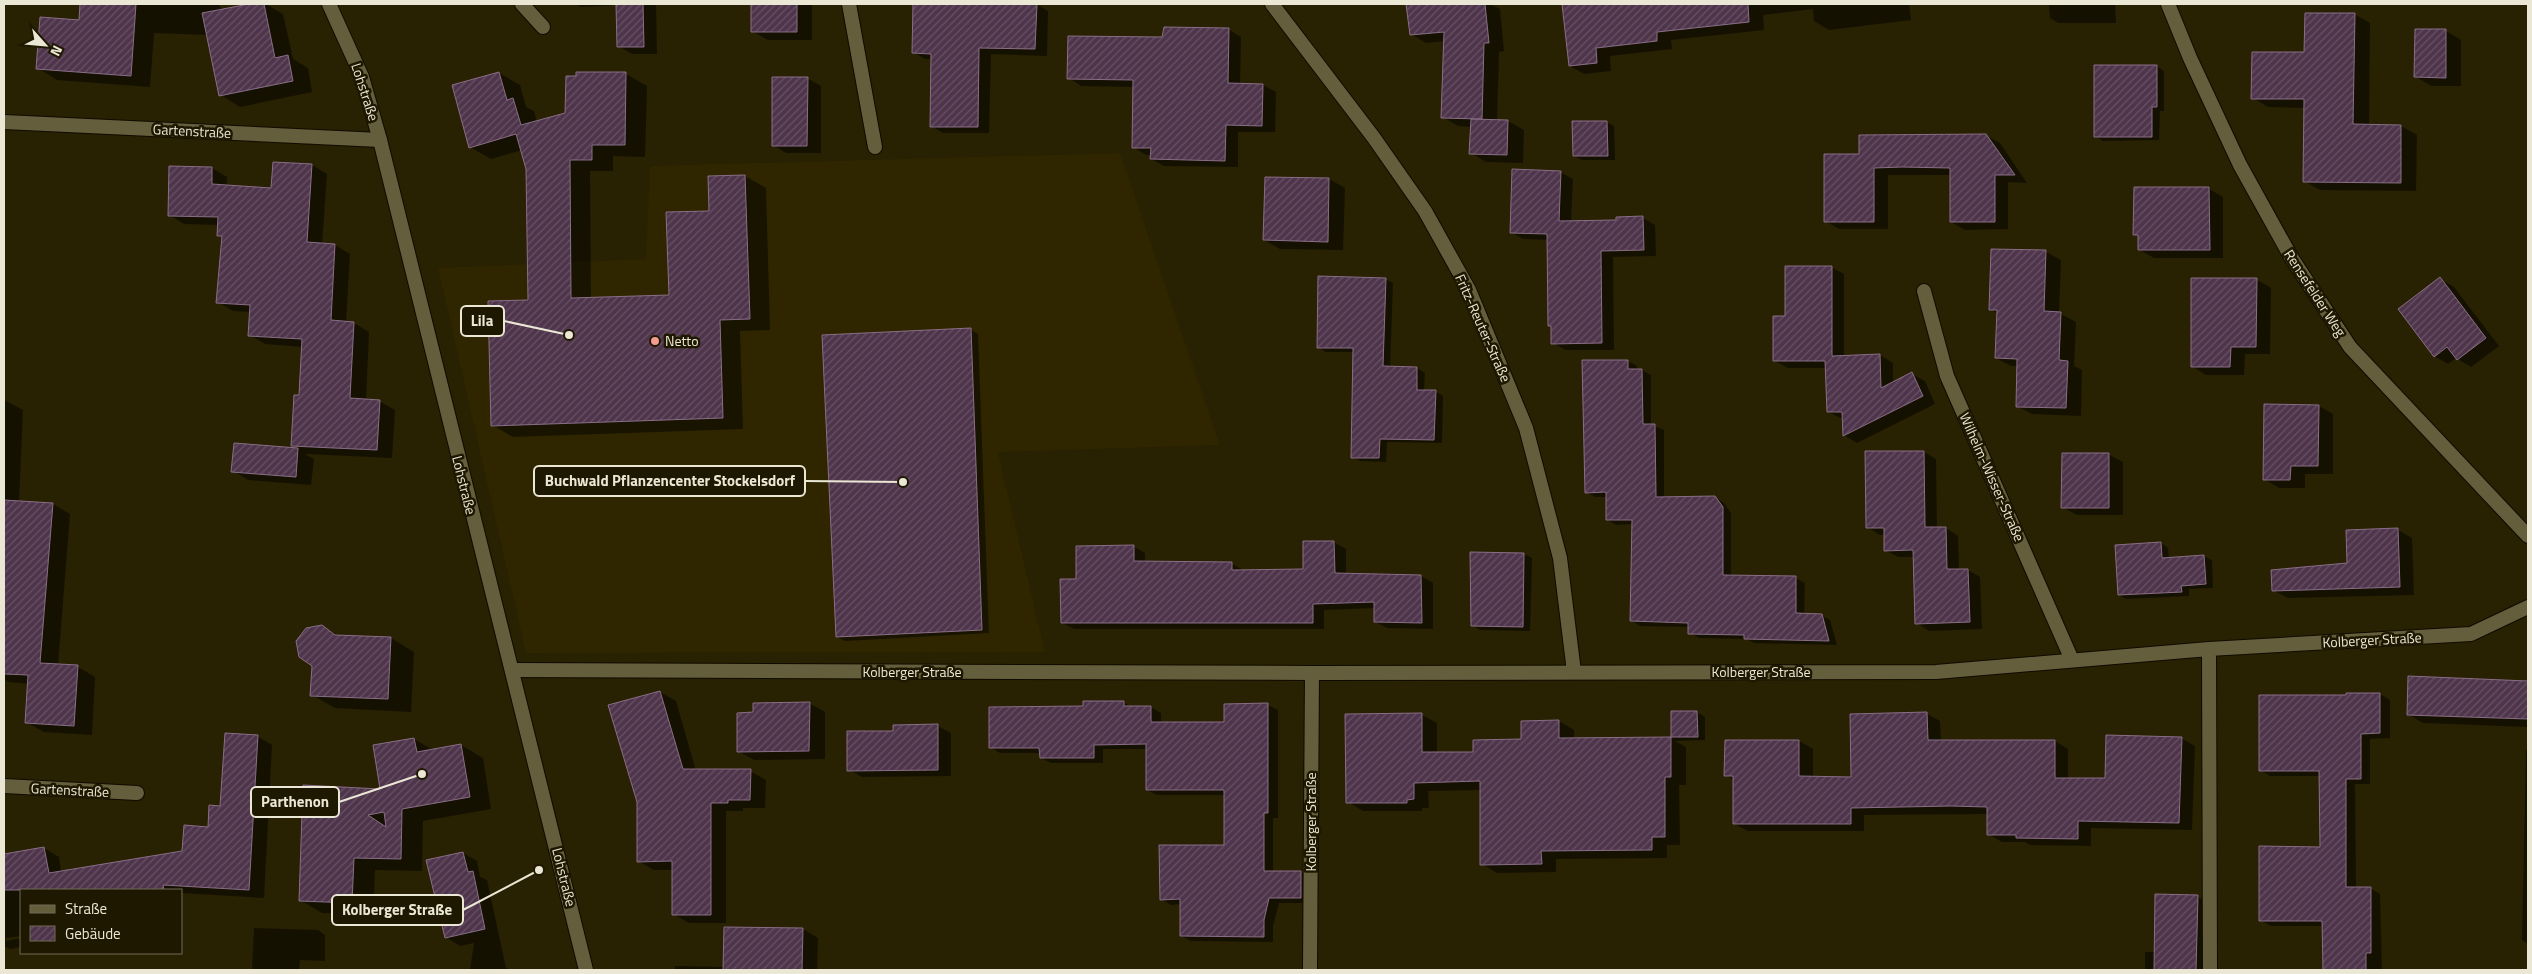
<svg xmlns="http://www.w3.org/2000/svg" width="2532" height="974" font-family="'Titillium Web',sans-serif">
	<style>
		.built { fill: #2f2600 }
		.shadow { fill: #0007 }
		.building { fill: url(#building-hatch); stroke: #896e87; fill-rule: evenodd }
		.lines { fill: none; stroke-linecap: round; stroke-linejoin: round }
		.minor-casing { stroke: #100b00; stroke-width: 16 }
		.secondary-casing { stroke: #100b00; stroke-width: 16 }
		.minor { stroke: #655e3d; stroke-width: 14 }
		.secondary { stroke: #655e3d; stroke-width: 14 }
		.poi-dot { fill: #f59c92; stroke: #1f1800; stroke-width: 2 }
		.labels { text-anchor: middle; stroke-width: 5; stroke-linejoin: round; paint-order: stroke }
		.street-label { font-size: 14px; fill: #ebe7d5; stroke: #1f1800 }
		.poi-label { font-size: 14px; fill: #ebe7d5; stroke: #1f1800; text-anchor: start }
		.leader { fill: none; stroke: #ebe7d5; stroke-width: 2 }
		.callout-dot { fill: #ebe7d5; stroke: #1f1800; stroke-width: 2 }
		.callout { fill: #1f1800; stroke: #ebe7d5; stroke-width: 2 }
		.callout-label { font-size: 15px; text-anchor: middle; font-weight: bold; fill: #ebe7d5 }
	</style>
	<defs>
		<pattern id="building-hatch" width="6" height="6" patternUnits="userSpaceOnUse" patternTransform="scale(1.25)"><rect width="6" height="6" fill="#4e354b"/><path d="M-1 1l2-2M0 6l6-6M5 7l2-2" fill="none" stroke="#685264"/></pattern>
	</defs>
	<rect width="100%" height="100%" fill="#282102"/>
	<path class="built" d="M1120,153L1220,445L998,452L1045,652L526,653L438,268L646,259L650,166Z"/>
	<path class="shadow" d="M82,4H218L223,10L266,4L283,14L293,59L308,68L312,92L240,107L221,95L208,35L154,33L150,87L57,80L38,68L81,22Z
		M576,4H656L657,54H632L618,46L617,5L581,7Z
		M752,4H812V40H768L752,31Z
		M914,4H1036L1048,11L1047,56L991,54L989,133H943L931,126L932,59H925L913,52Z
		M1408,4H1490L1500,9L1504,51L1499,52L1497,121H1508L1524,130L1523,163L1486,162L1471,153L1472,127L1458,126L1443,117L1445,41L1426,43L1411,34Z
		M1563,4H1909L1911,20L1829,30L1814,21L1813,9L1763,15L1764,30L1671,40L1672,49L1610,56L1611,71L1584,74L1570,66Z
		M2049,4H2115L2116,23H2058L2050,18Z
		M2354,14L2370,23L2369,125L2401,126L2417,135L2416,191L2320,190L2304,181L2305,108L2268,107L2253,98Z
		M1228,29L1241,37L1240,85H1263L1276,92L1275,132H1238V167L1164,166L1151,159V155H1146L1133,147L1134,87L1081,86L1069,78L1162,38Z
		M2446,31L2461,40V86H2431L2415,76Z
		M2157,66L2164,71V111H2160L2159,140L2103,141L2095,136Z
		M499,73L520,85L526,107L534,111L537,122L566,114L626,74L647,86L645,157L613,156V171H590L591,299L670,296L710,212L745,176L766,188L770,330L740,331L743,429L513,437L492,425L529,301L527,169L522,150L491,159L470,147Z
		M807,78L821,86V153H786L773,145Z
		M1607,122L1614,126L1615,160H1582L1574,156Z
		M1985,135L2000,143L2027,183L2008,182V229L1965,230L1951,222L1952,175H1888V229H1839L1825,221L1861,156Z
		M312,165L327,174L322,244L335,245L350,254L346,322L354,323L369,332L366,400L379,401L395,410L392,458L305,454L314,459L311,485L248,480L233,471L235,445L300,450L292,445L300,397L303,347L265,344L250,335L251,312L233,311L218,302L223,238L218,235L219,225L184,224L169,215L212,168L227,177V187L272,190Z
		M1560,172L1573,179L1571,222L1617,221V218H1643L1655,225L1656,256L1613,257L1614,350H1565L1553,343L1552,327L1549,325L1548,240L1523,239L1511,232Z
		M1329,179L1345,188L1343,250L1280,249L1264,240Z
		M2135,188L2209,189L2223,197V258H2154L2140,250L2139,237L2134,234Z
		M2046,252L2061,260L2059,313L2076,322L2074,366L2082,370L2081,416L2032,414L2017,406L2018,366H2011L1996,358L1998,314L1990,309Z
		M1831,267L1844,274V357L1880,355L1893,363V383L1912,374L1925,381L1935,404L1857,443L1844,435L1843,419L1828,412L1827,368H1788L1775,361L1786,317Z
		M1385,279L1393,283L1390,368H1417L1425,373L1424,391H1435L1443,396L1442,443L1387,442L1386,462L1360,461L1352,457L1354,352H1326L1318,347Z
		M2256,279L2271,288L2270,354H2245L2244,375H2206L2192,366Z
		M2440,279L2454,287L2499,346L2471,367L2456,358L2448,364L2434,356Z
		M971,330L978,334L989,633L845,641L837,637Z
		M1628,361L1637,366V370H1642L1651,375V425L1664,430V498L1715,497L1724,503L1731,513V576L1796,578L1805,583L1804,615H1821L1830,620L1837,645L1754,643L1747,639L1699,638L1690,633V627L1640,626L1631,620L1633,524L1616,525L1608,520V497H1595L1587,492Z
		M4,400L23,410L19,502L53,504L70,514L58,665L78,667L95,677L92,735L44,732L26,722L29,684L9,682L4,679Z
		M2319,406L2333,414V474H2305V488H2279L2264,479Z
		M1924,452L1936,459L1937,529L1946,528L1958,536L1959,570H1968L1980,577L1982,629L1929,631L1917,623L1915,557H1898L1885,550V535H1880L1867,527Z
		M2108,454L2123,462V515H2077L2062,507Z
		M2398,530L2412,538L2414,595L2288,598L2273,590L2348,564Z
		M1304,542H1334L1346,549V575L1421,576L1433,583V629L1387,628L1375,622V608L1324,610V629H1074L1062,623L1077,580L1133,546L1145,553V562L1232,564L1243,570H1304Z
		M2161,543L2168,548L2169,559L2204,556L2212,560L2213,588L2189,589V596L2126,599L2119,595Z
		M1471,553L1524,554L1532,558L1530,631L1480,630L1472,625Z
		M322,626L339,636L391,638L414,652L411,712L335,708L312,695Z
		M2409,678L2528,682V727L2423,723L2408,714Z
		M660,692L676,701L696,771H750L766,780L765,808H743V811H726V923H689L673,914L674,870H654L638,861Z
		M2380,694L2390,700V738L2370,739V784H2355L2356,888H2370L2380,894L2382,970H2323V926H2271L2260,920L2322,848L2321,776H2270L2260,770Z
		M1123,702L1131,707H1151L1161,713V723H1226V705H1268L1278,710V818H1273V872H1301L1311,878V903H1279L1273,926V942L1191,941L1181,936V904L1171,905L1161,899L1226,846V795H1157L1147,790V749H1103V763H1051L1041,758V753H1000L990,747L1084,707Z
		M809,703L825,712V759L754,760L738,751L755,713Z
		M1672,712H1697L1705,717V740L1675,741L1686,747V785H1679L1680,845H1667V858L1556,859V872L1497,873L1482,864L1481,790L1428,791L1429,808H1422V811H1363L1348,802L1422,715L1437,723V753H1474L1522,741L1559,721L1574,730V739L1672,738Z
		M1927,714L1940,721L1941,741H2055L2068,749V780L2106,779L2181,738L2195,746L2192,830L2091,828V846L2030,845L2025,842H2002L1988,834V814L1864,815V831H1748L1734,824L1735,781L1726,775V741H1799L1813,749V777L1852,778Z
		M938,726L951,733V776L862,777L849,770L895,732Z
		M257,736L272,745L264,898L181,893V890H21V936L6,938V941L21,938V947L10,949L4,946V855L44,848L59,857L61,872L183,852L209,828Z
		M414,739L433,750L461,745L483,758L491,809L423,821L422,871L375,870L373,915L322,913L300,900L382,791Z
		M2526,750H2528V944L2522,940Z
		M463,853L477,861L480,877L487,880L506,968L515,970H470L474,943L460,946L446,937Z
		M2198,897L2208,902L2206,970H2145V952H2155Z
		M254,928L318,930L325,935V961L300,960L299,970H252Z
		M803,929L818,938L817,970H675V966L725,967Z
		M1168,969H1201L1202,970H1168Z"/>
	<path class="building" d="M80,4H136L131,76L36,69L40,17L79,20Z
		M249,4H264L275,58L288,55L293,81L219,96L202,13Z
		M616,4H643L644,47H617Z
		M751,4H797V32H751Z
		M913,4H1037L1035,49L979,48L978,127H930L931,54L912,53Z
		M1406,4H1485L1489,43H1484L1482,119L1441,118L1444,32L1410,35Z
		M1562,4H1748L1749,22L1657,32V41L1596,48L1597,63L1569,66Z
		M2305,13H2355L2353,124L2401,125V183L2303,182L2304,99H2251L2252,52H2304Z
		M1164,27L1229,28L1228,83L1263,84L1262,126L1226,125L1225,161L1150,159L1151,148H1132L1133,80L1067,79L1068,36L1162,37Z
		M2415,29H2446V78L2414,77Z
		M2094,65H2157V107H2152V137H2094Z
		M499,72L507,100L513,98L521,125L565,113L566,76H576V72H626L625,145H592V160H570L571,298L669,295L666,212L709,211L708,176L745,175L750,319L720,320L723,418L491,426L488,301L528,300L526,169L516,134L469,148L452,85Z
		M772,77H808L807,146H772Z
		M1471,119L1508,120L1507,155L1469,154Z
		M1572,121H1607L1608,156H1573Z
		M1986,134L2015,175H1995V222H1950V168L1902,167L1874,168V222H1824V154H1859V135Z
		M273,162L312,164L307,242L335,244L331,320L354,322L350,398L380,400L377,450L291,446L294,395H299L302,339L248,336L250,305L216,303L222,236H217L218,217L168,216L169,166L212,167V184L271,188Z
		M1512,169L1561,171L1559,221L1616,220V217L1643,216L1644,250L1601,251L1602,343L1551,344V326H1548L1547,234L1510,233Z
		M1265,177L1329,178L1328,242L1263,240Z
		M2134,187H2209L2210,250H2138V235H2133Z
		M1991,249L2046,250L2044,311L2061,312L2059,360L2068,361L2066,408L2016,407L2017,359L1995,358L1997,310H1989Z
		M1785,266H1832V356L1880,354L1881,388L1912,372L1923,396L1843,436L1842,412H1827L1825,361H1773V316H1785Z
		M1318,276L1386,278L1383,366L1417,367V390H1436L1434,440L1380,439L1379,458H1351L1353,348H1317Z
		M2440,277L2486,338L2457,360L2447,347L2434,357L2398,309Z
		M2191,278H2257L2256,347H2231L2230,367H2191Z
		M971,328L982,630L836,637L822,335Z
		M1582,360H1628V369H1642L1643,424H1655L1656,497L1715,496L1723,507V575L1796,576V613L1822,614L1829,641L1744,639V635L1688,634V623L1630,621L1632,520H1606V492L1585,493Z
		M2264,404L2319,405L2318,466H2291L2290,480H2263Z
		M234,443L298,448L296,477L231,472Z
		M1865,451H1924L1925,527H1946L1947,569H1968L1970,622L1915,624L1913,550L1884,551V528H1866Z
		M2062,453H2109V508H2061Z
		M4,500L53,503L40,663L78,665L74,726L25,723L28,675L4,674Z
		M2398,528L2400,587L2272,591L2271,570L2347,563L2346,530Z
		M1303,541H1334L1335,573L1421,575L1422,623L1374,622V602L1313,604V623H1061L1060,579H1076V546L1134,545V561L1232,562V570L1303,569Z
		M2161,542L2162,558L2204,555L2206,584L2181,586L2182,592L2118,595L2115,545Z
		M1470,552L1524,553L1523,627L1471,626Z
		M322,625L335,635L391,637L388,699L310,696L312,666L299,657L296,641L306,628Z
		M2408,676L2528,681V719L2407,715Z
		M660,691L683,769H751L750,800H728V803H711V915H672V861L637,862V802L608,705Z
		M2346,693H2380V733L2361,734V779H2346V887H2371V953H2366V970H2323L2322,921H2259V846L2320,847L2319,771H2259V695H2346Z
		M1083,701H1124V706H1151V722H1224V704L1268,703V813H1264V871H1301V898H1269L1264,920V937L1180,936V899L1160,900L1159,845H1224V790H1146V744L1094,745V758H1040L1039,748H989V707L1083,706Z
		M810,702L809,751L737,752V713L753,712V703Z
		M1671,711H1697L1698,737H1671Z
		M1927,712L1928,740H2055V778H2105L2106,735L2182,737L2179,823L2078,821V839L2016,838V835H1987V807L1951,806L1851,808V824H1733V776H1724L1725,740H1799V776L1851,777L1850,714Z
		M1422,713V752H1473V740L1521,739V721L1559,720V738L1671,737V777H1665V837H1652V850L1541,851L1542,864L1480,865V781L1414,783V799L1407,800V803H1346L1345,714Z
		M938,724V770L847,771V731H893V725Z
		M225,733L258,735L249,890L163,885L164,890H4V854L44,847L49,873L182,851L184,825L208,827L209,805L220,806Z
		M414,738L417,752L461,744L470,797L402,809L401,859L354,858L352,903L299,901L303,785L380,789L373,745ZM384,812L386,827L368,815Z
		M463,852L468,872L473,871L485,929L445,938L426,860Z
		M2155,894L2198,895L2196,970H2154Z
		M724,927L803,928L802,970H723Z"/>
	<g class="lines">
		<g class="minor-casing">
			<path id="minor" d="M522,4L543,27
				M849,4L875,147
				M1272,4L1374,138L1425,211L1469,290L1526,428L1560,558L1574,672
				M2168,4L2190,58L2240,165L2291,257L2350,347L2528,536
				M4,122L380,140
				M1924,291L1947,376L2072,660
				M2209,649L2210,970
				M512,670L1312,673L1936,672L2209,649L2471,634L2528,607
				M4,786L137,793
				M1310,970L1312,673"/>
		</g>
		<g class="secondary-casing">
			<path id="secondary" d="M329,4L362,77L380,140C448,417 518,693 586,970"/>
		</g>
		<use href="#minor" class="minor"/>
		<use href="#secondary" class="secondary"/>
	</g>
	<circle class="poi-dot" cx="655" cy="341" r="5"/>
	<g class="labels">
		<g class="street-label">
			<text transform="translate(365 92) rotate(72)" y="5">Lohstraße</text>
			<text transform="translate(192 131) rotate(3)" y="5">Gartenstraße</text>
			<text transform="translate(2315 293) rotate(57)" y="5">Rensefelder Weg</text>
			<text transform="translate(1483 328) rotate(66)" y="5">Fritz-Reuter-Straße</text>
			<text transform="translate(1992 477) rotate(66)" y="5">Wilhelm-Wisser-Straße</text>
			<text transform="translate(464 485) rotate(76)" y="5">Lohstraße</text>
			<text transform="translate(2372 640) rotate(-3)" y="5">Kolberger Straße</text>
			<text x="912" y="677">Kolberger Straße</text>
			<text x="1761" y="677">Kolberger Straße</text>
			<text transform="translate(70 790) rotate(3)" y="5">Gartenstraße</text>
			<text transform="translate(1311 822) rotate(-90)" y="5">Kolberger Straße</text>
			<text transform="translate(564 877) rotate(76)" y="5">Lohstraße</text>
		</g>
		<g class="poi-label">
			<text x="665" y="346">Netto</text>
		</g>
	</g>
	<path class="leader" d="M569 335L504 321M903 482L805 481M422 774L339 802M539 870L463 910"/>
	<g class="callout-dot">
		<circle cx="569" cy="335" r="5"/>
		<circle cx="903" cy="482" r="5"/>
		<circle cx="422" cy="774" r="5"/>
		<circle cx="539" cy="870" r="5"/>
	</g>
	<g class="callout">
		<rect x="461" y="306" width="43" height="30" rx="5"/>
		<rect x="534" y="466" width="271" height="30" rx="5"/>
		<rect x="251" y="787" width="88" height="30" rx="5"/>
		<rect x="332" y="895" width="131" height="30" rx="5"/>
	</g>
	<g class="callout-label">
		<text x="482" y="326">Lila</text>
		<text x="670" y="486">Buchwald Pflanzencenter Stockelsdorf</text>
		<text x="295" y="807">Parthenon</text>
		<text x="397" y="915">Kolberger Straße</text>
	</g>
	<rect width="2532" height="974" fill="none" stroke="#ebe7d5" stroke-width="10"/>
	<rect x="20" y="889" width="162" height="65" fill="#1f1800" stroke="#716b55"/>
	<rect x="30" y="905" width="25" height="8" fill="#655e3d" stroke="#716b55"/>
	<text x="65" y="914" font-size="15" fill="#ebe7d5">Straße</text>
	<rect x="30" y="926" width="25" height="15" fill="url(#building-hatch)" stroke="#716b55"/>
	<text x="65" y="939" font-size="15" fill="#ebe7d5">Gebäude</text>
	<g transform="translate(45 45) rotate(117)" stroke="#1f1800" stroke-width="4" paint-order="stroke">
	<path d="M0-4L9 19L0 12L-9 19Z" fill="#ebe7d5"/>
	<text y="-8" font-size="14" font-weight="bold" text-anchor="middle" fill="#ebe7d5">N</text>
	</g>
</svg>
